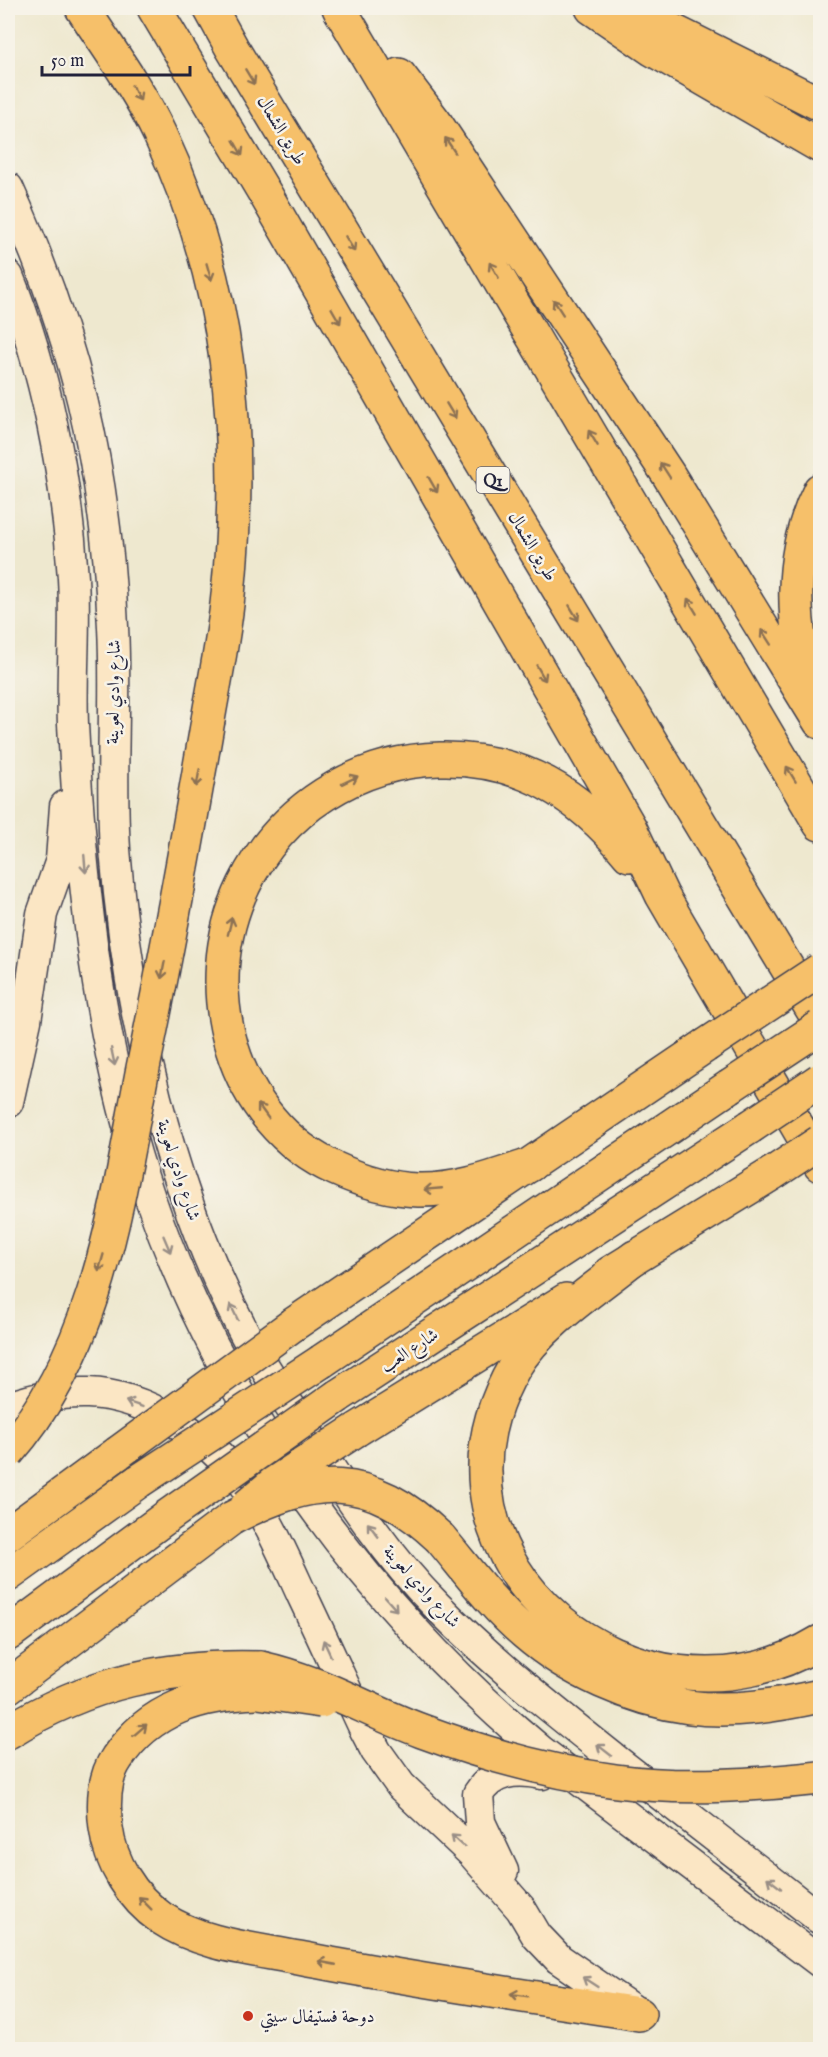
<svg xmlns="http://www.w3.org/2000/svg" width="828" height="2057" font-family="'IM FELL English',Amiri,serif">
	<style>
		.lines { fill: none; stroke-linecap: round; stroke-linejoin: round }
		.secondary-casing { stroke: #414051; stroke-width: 33 }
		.primary-casing { stroke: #414051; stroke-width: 36 }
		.highway-casing { stroke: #414051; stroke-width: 36 }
		.secondary { stroke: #fbe6c4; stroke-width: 30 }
		.primary { stroke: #f6c06b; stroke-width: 33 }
		.highway { stroke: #f6c06b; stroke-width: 33 }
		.primary-bridge-casing { stroke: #414051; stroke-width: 36; stroke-linecap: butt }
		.highway-bridge-casing { stroke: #414051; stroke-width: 36; stroke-linecap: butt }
		.primary-bridge { stroke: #f6c06b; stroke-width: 33 }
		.highway-bridge { stroke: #f6c06b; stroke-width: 33 }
		.oneway { stroke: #8c7153 }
		.oneway2 { stroke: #998e86 }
		.poi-dot { fill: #c8321e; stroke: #f7f3e8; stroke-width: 2 }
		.labels { text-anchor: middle; stroke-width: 5; stroke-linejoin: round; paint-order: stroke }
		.shield { fill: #f7f3e8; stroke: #62616f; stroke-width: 1.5 }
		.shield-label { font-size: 16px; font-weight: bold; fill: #22223b }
		.street-label { font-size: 18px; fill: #22223b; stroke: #f7f3e8 }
		.poi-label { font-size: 18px; fill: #22223b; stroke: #f7f3e8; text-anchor: start }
	</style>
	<rect width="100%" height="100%" fill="#f7f3e8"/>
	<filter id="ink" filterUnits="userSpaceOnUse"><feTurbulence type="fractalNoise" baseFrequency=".0167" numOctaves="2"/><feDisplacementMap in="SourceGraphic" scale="12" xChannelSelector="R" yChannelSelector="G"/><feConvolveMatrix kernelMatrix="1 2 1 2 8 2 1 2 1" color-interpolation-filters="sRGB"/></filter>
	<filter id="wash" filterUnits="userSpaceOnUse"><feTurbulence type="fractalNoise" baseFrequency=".008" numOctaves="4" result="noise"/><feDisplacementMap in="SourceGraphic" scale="24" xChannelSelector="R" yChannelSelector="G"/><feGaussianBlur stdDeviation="1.35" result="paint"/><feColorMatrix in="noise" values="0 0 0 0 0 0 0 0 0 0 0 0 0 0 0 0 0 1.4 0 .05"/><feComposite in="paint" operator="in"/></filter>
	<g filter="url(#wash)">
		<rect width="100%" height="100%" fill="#eee8cf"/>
	</g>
	<g filter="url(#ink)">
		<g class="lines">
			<g class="secondary-casing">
				<path id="secondary" d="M8,188C74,335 106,465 113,627C117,701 110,775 115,849C127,1010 169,1191 245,1334C264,1369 288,1403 310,1437C348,1496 387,1556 437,1606C494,1664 558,1714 621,1764C688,1816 754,1867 820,1919
					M8,276C45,367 67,479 73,578C76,627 71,676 73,724C81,883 98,1047 150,1198C222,1409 371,1609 541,1751L820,1962
					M8,1102L26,1021L42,914L61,860L65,806
					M8,1407C34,1398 60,1392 88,1393C146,1395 208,1436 242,1482C267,1516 284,1556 302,1595C323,1639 343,1683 364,1728L376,1751L401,1786L472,1853L521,1909L537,1936L559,1959L639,2014
					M503,1871L480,1822L478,1794C493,1770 516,1769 542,1774"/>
			</g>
			<g class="primary-casing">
				<path id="primary" d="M610,1273L773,1173
					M294,1324L705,1046
					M322,1361L729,1087
					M338,1396L750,1127
					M356,1430L566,1300
					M8,1534L118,1453
					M8,1575L139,1481
					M8,1634L165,1518
					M8,1687L232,1518
					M258,1692C201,1694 150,1708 117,1758C103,1778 103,1805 106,1828C110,1862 132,1898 161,1918C201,1945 254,1949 299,1958C412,1980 526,1996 639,2014
					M8,1732C88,1682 167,1665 261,1668"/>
			</g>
			<g class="highway-casing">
				<path id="highway" d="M82,8C109,49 139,90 160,135C230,283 244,434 228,595C224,637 215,679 208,720
					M154,8L267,197L630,828L662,895L820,1165
					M210,8L232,48L820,1022
					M339,8L820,824
					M592,8L652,49L820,146
					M627,8L820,104
					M399,75L435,122L668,474L820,722
					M813,694C790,627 788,553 820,490
					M530,1165C494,1177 457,1191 418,1190C390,1189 362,1181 336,1169C231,1122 194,987 244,885C280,810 356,761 440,759C521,757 579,794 629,855
					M635,1257C597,1288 540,1324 515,1366C400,1562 640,1751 820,1642
					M440,1538C467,1570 492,1605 525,1633C569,1671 631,1699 689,1707C732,1713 779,1705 820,1696"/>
			</g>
			<use href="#secondary" class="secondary"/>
			<use href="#primary" class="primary"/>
			<use href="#highway" class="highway"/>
			<g class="primary-bridge-casing">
				<path id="primary-bridge" d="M705,1046L820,970
					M729,1087L820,1027
					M750,1127L820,1080
					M773,1173L820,1142
					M118,1453L294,1324
					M139,1481L322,1361
					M247,1506L273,1484L356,1430
					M165,1518L338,1396
					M261,1668C320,1681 365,1710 422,1731C484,1754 549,1772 616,1781C684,1790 753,1785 820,1778
					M258,1692L321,1701"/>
			</g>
			<g class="highway-bridge-casing">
				<path id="highway-bridge" d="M8,1452C100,1347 117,1201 143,1068C167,952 188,837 208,720
					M232,1518C314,1475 368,1470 440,1538"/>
			</g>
			<use href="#primary-bridge" class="primary-bridge"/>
			<use href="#highway-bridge" class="highway-bridge"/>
		</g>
		<defs><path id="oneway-shaft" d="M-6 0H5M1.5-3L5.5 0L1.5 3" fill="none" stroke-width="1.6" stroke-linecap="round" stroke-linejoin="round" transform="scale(1.5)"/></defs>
		<g class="oneway">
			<use href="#oneway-shaft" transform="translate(250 77) rotate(59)"/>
			<use href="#oneway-shaft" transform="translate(136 93) rotate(60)"/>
			<use href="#oneway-shaft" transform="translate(450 145) rotate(-124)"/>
			<use href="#oneway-shaft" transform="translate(238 148) rotate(60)"/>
			<use href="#oneway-shaft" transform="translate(350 244) rotate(59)"/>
			<use href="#oneway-shaft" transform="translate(494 270) rotate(-121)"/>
			<use href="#oneway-shaft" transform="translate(209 272) rotate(74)"/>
			<use href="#oneway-shaft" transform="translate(558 307) rotate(-123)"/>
			<use href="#oneway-shaft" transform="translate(336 316) rotate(60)"/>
			<use href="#oneway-shaft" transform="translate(451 411) rotate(59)"/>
			<use href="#oneway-shaft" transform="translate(593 438) rotate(-121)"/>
			<use href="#oneway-shaft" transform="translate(665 470) rotate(-123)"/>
			<use href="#oneway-shaft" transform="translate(433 485) rotate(60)"/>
			<use href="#oneway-shaft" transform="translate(692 606) rotate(-121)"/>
			<use href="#oneway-shaft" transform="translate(574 613) rotate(59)"/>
			<use href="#oneway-shaft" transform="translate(766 637) rotate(-123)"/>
			<use href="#oneway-shaft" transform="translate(541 673) rotate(60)"/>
			<use href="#oneway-shaft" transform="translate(791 774) rotate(-121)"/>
			<use href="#oneway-shaft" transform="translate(198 778) rotate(100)"/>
			<use href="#oneway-shaft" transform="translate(350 780) rotate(-26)"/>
			<use href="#oneway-shaft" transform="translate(230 926) rotate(-76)"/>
			<use href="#oneway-shaft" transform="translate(163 970) rotate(101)"/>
			<use href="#oneway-shaft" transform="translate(263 1111) rotate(-126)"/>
			<use href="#oneway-shaft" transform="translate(433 1189) rotate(175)"/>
			<use href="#oneway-shaft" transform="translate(101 1263) rotate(106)"/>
			<use href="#oneway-shaft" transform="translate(140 1730) rotate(-41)"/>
			<use href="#oneway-shaft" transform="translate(145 1903) rotate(-135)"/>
			<use href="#oneway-shaft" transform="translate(327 1963) rotate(-169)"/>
			<use href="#oneway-shaft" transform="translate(519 1995) rotate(-171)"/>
		</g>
		<g class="oneway2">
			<use href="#oneway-shaft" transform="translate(85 864) rotate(85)"/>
			<use href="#oneway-shaft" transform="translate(113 1057) rotate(78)"/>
			<use href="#oneway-shaft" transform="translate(167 1244) rotate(67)"/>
			<use href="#oneway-shaft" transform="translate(234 1312) rotate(-116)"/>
			<use href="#oneway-shaft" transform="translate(134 1404) rotate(-161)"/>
			<use href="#oneway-shaft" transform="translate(373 1530) rotate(-128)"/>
			<use href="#oneway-shaft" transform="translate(391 1604) rotate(49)"/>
			<use href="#oneway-shaft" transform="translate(327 1648) rotate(-115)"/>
			<use href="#oneway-shaft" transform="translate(604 1750) rotate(-142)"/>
			<use href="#oneway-shaft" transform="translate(458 1841) rotate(-138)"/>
			<use href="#oneway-shaft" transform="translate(774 1883) rotate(-142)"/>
			<use href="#oneway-shaft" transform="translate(590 1982) rotate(-147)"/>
		</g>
	</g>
	<circle class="poi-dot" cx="248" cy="2016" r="6"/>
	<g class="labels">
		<rect class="shield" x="476.5" y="467" width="33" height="26" rx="4.5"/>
		<g class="shield-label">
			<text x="493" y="486">Q1</text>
		</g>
		<g class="street-label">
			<text transform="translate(282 130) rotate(59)" y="6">طريق الشمال</text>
			<text transform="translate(533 546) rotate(59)" y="6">طريق الشمال</text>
			<text transform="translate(113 692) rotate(-89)" y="6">شارع وادي لعوينة</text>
			<text transform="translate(179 1170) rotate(72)" y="6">شارع وادي لعوينة</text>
			<text transform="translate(409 1350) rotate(-33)" y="6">شارع العب</text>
			<text transform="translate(422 1586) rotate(48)" y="6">شارع وادي لعوينة</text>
		</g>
		<g class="poi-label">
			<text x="260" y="2022">دوحة فستيفال سيتي</text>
		</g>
	</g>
	<rect width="828" height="2057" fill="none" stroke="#f7f3e8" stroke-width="30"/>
	<path d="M42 66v9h148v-9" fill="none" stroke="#22223b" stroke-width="3"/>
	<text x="51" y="66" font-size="18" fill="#22223b" stroke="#f7f3e8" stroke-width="4.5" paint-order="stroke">50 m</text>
</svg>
